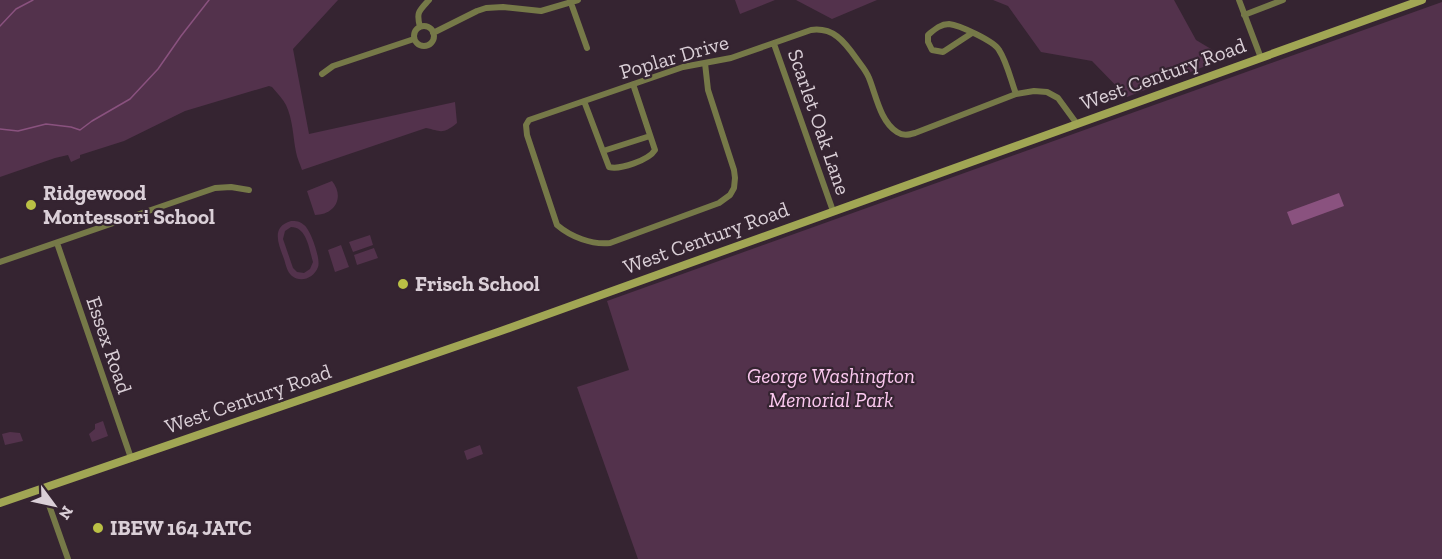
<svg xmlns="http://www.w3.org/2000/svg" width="1442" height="559" font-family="'Zilla Slab',serif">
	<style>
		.green { fill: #53324c; fill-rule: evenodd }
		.water { fill: #8a527f }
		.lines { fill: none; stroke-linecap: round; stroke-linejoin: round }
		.stream { stroke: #8a527f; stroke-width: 1.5 }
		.minor { stroke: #767948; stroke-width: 6 }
		.secondary { stroke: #a1a654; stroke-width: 8 }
		.poi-dot { fill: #bac045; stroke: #352431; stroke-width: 2 }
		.labels { text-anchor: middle; stroke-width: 4.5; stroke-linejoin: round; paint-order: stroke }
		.street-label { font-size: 21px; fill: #dacfd7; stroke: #352431 }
		.poi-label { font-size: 21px; font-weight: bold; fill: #dacfd7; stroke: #352431; text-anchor: start }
		.park-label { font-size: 21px; font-style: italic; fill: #fbc8ef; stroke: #352431 }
	</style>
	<rect width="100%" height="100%" fill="#352431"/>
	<path class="green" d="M0,0H338L293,49L309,134L455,102L457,123C442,135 441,131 426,128L302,170C300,164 297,158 296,152C293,137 293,120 286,105C283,99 277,93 272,87L269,86L185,111L124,141L80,155V158L71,162L68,155L55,158L0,177Z
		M735,0H775L740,14Z
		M796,0H877L832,19Z
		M993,0H1174L1196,40L1226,58L1127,97L1092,61L1041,52L1008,6Z
		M1442,2V559H638L577,387L629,370L607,301Z
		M332,181C345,197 335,215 315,215L307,191Z
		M291,221C296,221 300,221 304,225C311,230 321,260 318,267C314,278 301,283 292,276C287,272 286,265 284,259C279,245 270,227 291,221ZM291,227C307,227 309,249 313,262L310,269L304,273L297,272L293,268L283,239L285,231Z
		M370,235L373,245L353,252L349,242Z
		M341,245L349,267L335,272L328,250Z
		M374,248L378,258L357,265L354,255Z
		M103,421L108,436L92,442L89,434L95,429V424Z
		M10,432L20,433L23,441L5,445L2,434Z
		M480,445L483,454L467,460L464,451Z"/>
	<path class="water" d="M1339,193L1344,206L1292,225L1287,212Z"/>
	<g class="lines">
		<path class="stream" d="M0,26L16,9L33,0
			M0,129L18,131L46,124L71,127L80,130L92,121L130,99L158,69L181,36L209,0"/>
		<path class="minor" d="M1239,0L1261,58
			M571,3L587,48
			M1244,15L1283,0
			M414 36a10 10 0 1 1 20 0a10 10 0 1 1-20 0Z
			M420,27C416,12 419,11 429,0
			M433,33L477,11L486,8L503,7L541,11L578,0
			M972,33L943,52L932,50L928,42V35C934,30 940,24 949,24C959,25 994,41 999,50C1007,62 1011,81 1016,94
			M774,44L833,211
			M705,63L708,90L734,170L735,178L734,188L730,195L719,203L610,243C592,245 571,237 557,225L527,135L526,125L529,120L683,67L731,58L811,30C833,27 844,41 856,58C860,64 866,70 869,78C876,95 880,121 897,132C903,136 908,135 915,133L1016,94L1034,91L1047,92L1058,98L1077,124
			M322,74L333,66L414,39
			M584,101L609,167C620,170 649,160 655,150L633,84
			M603,151L650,136
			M57,243L131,458
			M0,262L215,188L231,187L249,190
			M43,488L68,559"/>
		<path class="secondary" d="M0,503L498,332L1422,0"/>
	</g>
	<g class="poi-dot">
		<circle cx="31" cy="205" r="6"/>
		<circle cx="403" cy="284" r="6"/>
		<circle cx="98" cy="528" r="6"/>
	</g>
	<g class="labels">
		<g class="street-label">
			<text transform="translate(674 57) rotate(-16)" y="7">Poplar Drive</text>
			<text transform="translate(1163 74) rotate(-20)" y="7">West Century Road</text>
			<text transform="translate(819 122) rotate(71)" y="7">Scarlet Oak Lane</text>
			<text transform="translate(706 238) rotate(-20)" y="7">West Century Road</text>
			<text transform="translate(109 345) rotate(71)" y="7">Essex Road</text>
			<text transform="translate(248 399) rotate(-19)" y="7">West Century Road</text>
		</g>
		<g class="poi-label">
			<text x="43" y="200">Ridgewood<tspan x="43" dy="24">Montessori School</tspan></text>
			<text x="415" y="291">Frisch School</text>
			<text x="110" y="535">IBEW 164 JATC</text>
		</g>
		<g class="park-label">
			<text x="831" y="383">George Washington<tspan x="831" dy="24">Memorial Park</tspan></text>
		</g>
	</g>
	<g transform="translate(54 505) rotate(123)" stroke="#352431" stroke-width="4.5" paint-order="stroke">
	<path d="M0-4.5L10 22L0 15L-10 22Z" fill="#dacfd7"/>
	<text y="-9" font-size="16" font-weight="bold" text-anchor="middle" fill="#dacfd7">N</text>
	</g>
</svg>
